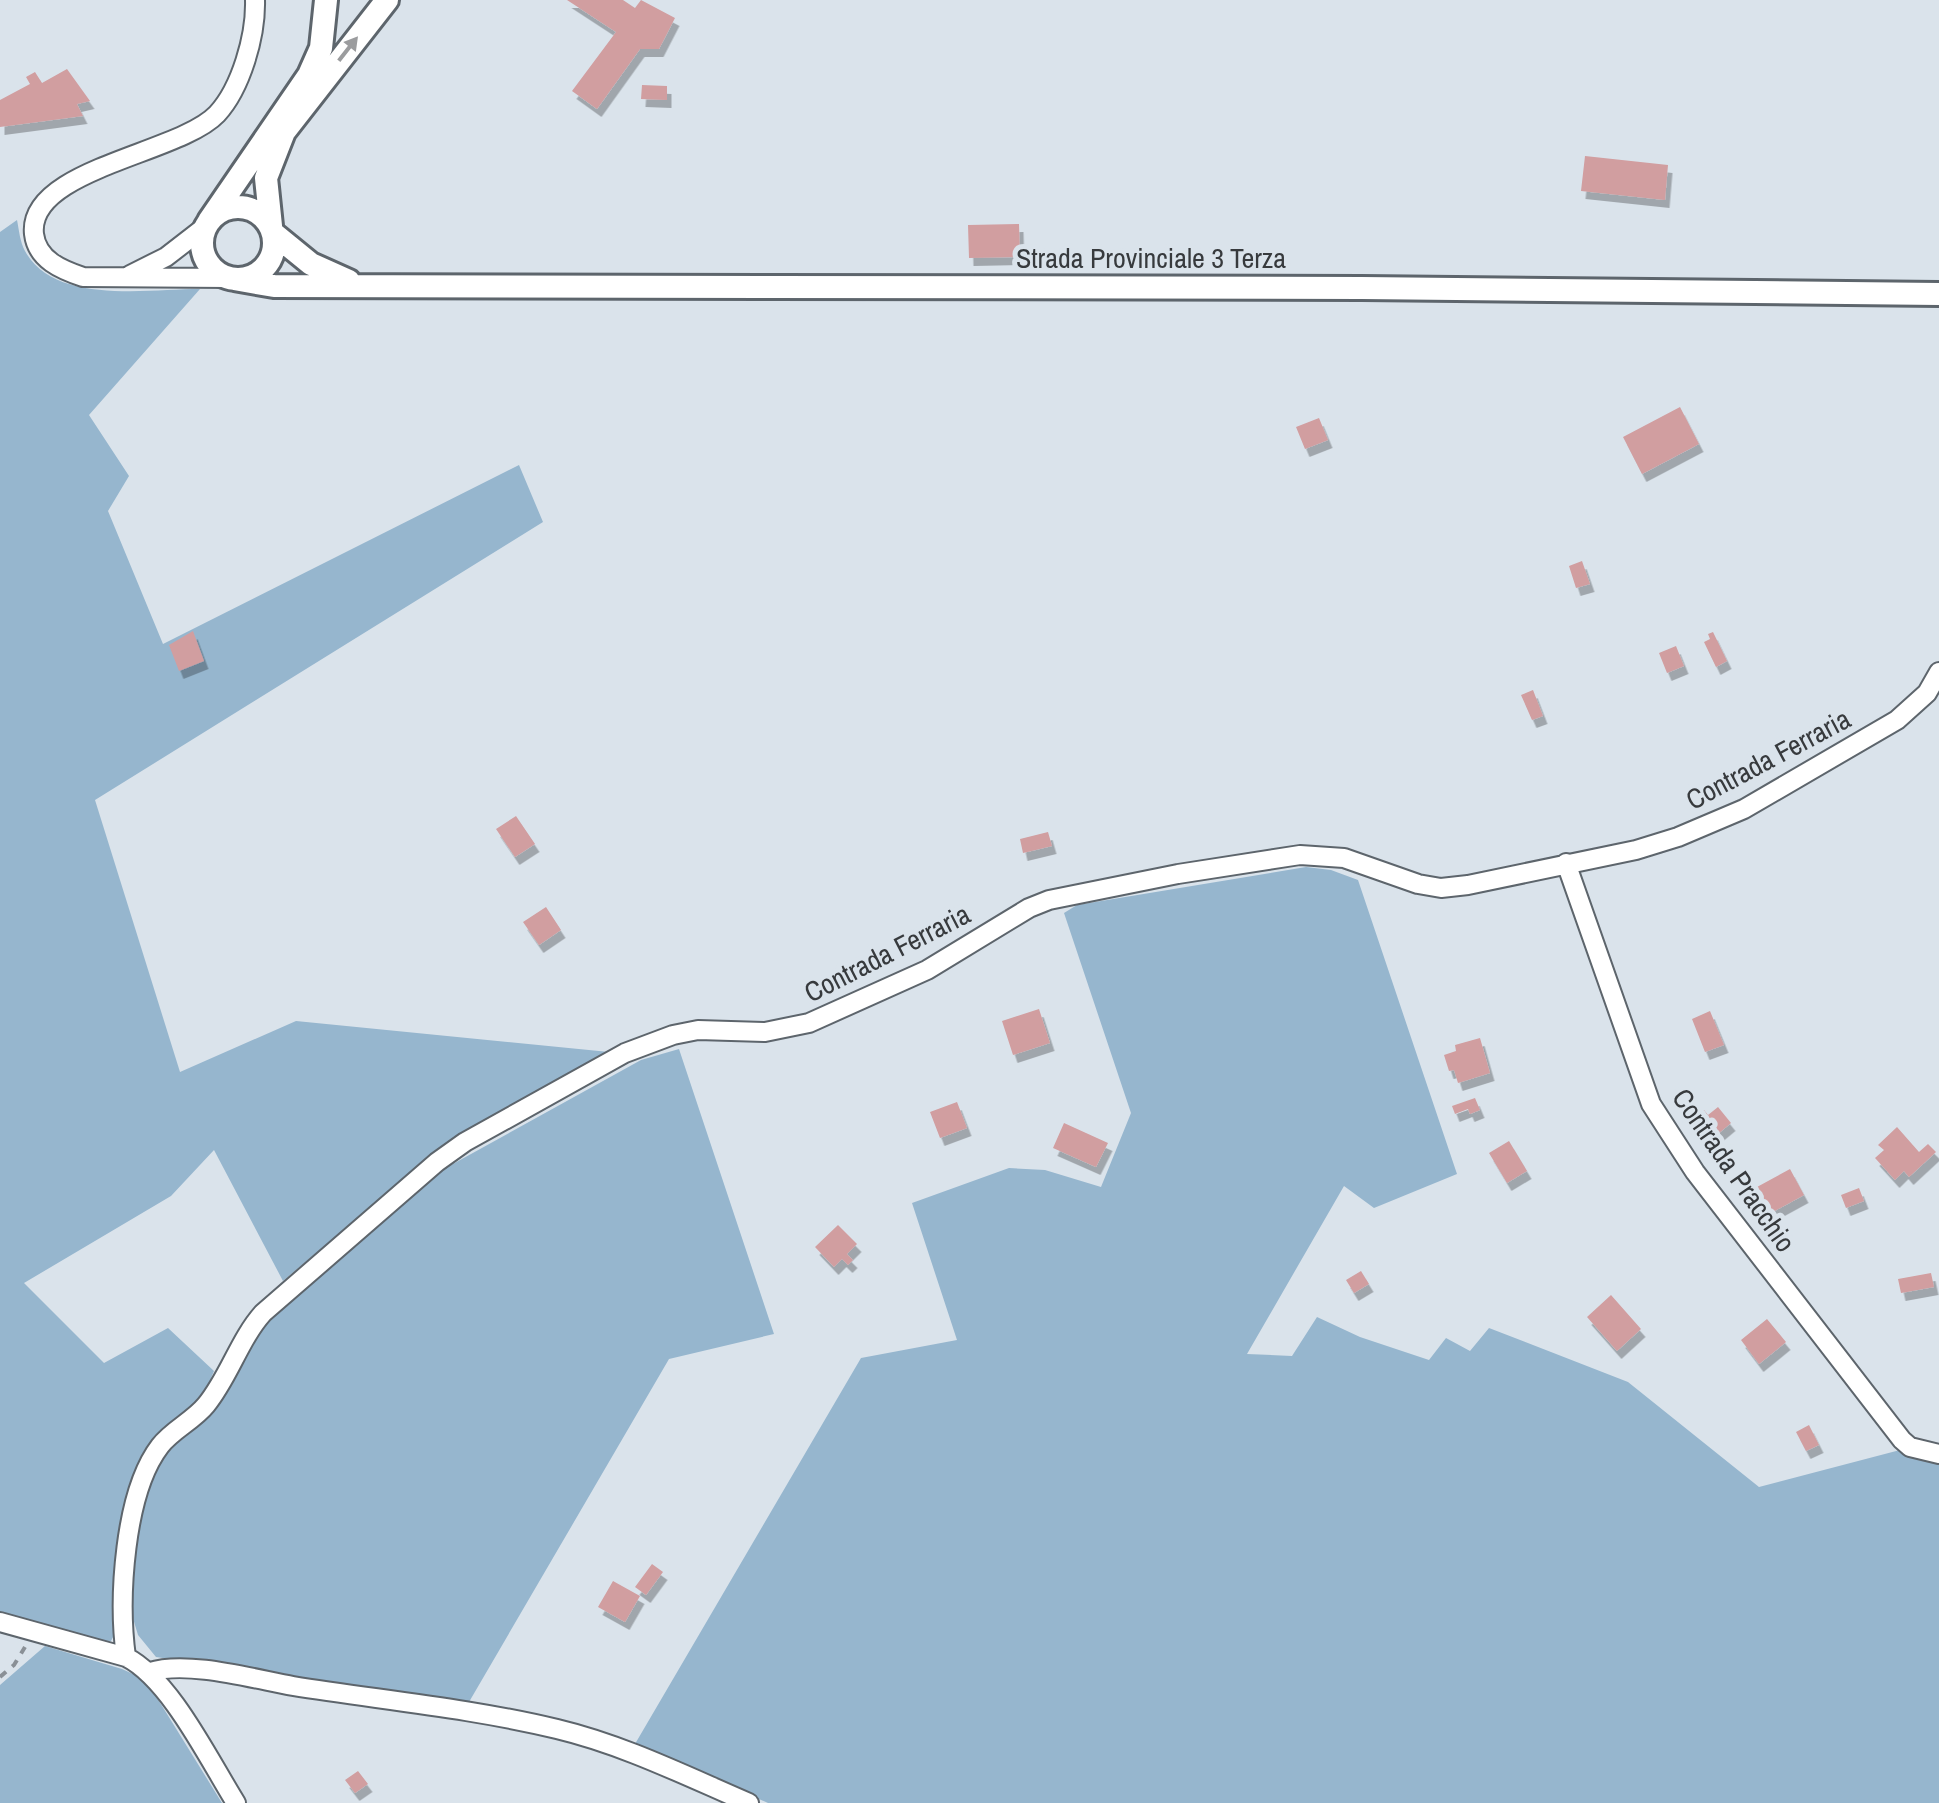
<svg xmlns="http://www.w3.org/2000/svg" width="1939" height="1803" font-family="'Archivo Narrow',sans-serif">
	<style>
		.green { fill: #96b6ce }
		.building { fill: #d19ea0; filter: url(#shadow) }
		.lines { fill: none; stroke-linecap: round; stroke-linejoin: round }
		.minor-casing { stroke: #5d656c; stroke-width: 22 }
		.tertiary-casing { stroke: #5d656c; stroke-width: 28 }
		.path { stroke: #8a9096; stroke-width: 4; stroke-dasharray: 8 8; stroke-linecap: butt }
		.minor { stroke: #fff; stroke-width: 18 }
		.tertiary { stroke: #fff; stroke-width: 22 }
		.oneway { fill: #9b9c9e }
		.labels { text-anchor: middle; stroke-width: 10; stroke-linejoin: round; paint-order: stroke }
		.street-label { font-size: 28px; fill: #373a3d; stroke: #dae3eb }
	</style>
	<defs>
		<filter id="shadow"><feDropShadow dx="4.5" dy="8" stdDeviation="0" flood-color="#0004"/></filter>
	</defs>
	<rect width="100%" height="100%" fill="#dae3eb"/>
	<path class="green" d="M17,220C19,230 20,242 25,251C54,305 148,289 200,289L89,415L129,476L108,511L163,644L519,465L543,522L95,800L180,1072L296,1021L609,1052L432,1155L283,1281L214,1150L171,1196L24,1283L104,1363L168,1328L214,1371C211,1377 209,1386 205,1392C190,1416 159,1426 144,1451C119,1491 122,1579 118,1627L111,1641L99,1642L0,1613V232Z
		M1306,867L1331,870L1358,880L1457,1174L1374,1208L1344,1186L1247,1354L1292,1356L1317,1317L1360,1337L1429,1360L1446,1338L1470,1351L1489,1328L1628,1382L1759,1487L1900,1450L1939,1460V1803H768L635,1744L861,1358L957,1340L912,1203L1009,1168L1045,1170L1101,1187L1131,1113L1064,913L1077,905Z
		M679,1049L774,1334L669,1359L469,1702L156,1657L138,1635L129,1605L141,1511L155,1466L267,1318L442,1170L641,1060Z
		M45,1646L122,1669L146,1680L222,1803H0V1685Z"/>
	<path class="building" d="M567,0H623L635,8L641,0L675,18L659,49H640L597,109L572,91L616,32Z
		M67,69L90,101L77,104L83,116L0,127V100L30,84L26,77L35,72L42,83Z
		M642,85L667,86V100L641,99Z
		M1585,156L1668,165L1665,200L1581,191Z
		M1019,224L1020,257L969,258L968,225Z
		M1680,407L1699,444L1642,474L1623,437Z
		M1319,418L1328,440L1305,449L1296,427Z
		M1582,561L1590,584L1576,588L1569,566Z
		M193,631L204,661L179,671L169,645Z
		M1713,632L1727,661L1716,667L1704,642L1710,639L1708,634Z
		M1676,646L1684,666L1667,673L1659,653Z
		M1533,690L1543,716L1532,720L1521,695Z
		M516,816L535,844L515,857L496,829Z
		M1048,832L1052,846L1023,853L1020,839Z
		M546,907L561,930L539,945L523,922Z
		M1039,1009L1050,1043L1013,1055L1002,1021Z
		M1710,1011L1724,1045L1705,1052L1692,1019Z
		M1480,1038L1490,1073L1458,1083L1454,1070L1449,1071L1444,1055L1456,1051L1455,1045Z
		M1475,1098L1480,1110L1470,1114L1468,1109L1455,1114L1452,1106Z
		M957,1102L967,1128L940,1138L930,1112Z
		M1718,1107L1731,1123L1707,1143L1690,1122L1704,1110L1708,1115Z
		M1064,1123L1108,1143L1096,1167L1053,1148Z
		M1897,1127L1919,1152L1928,1144L1936,1152L1909,1177L1904,1171L1895,1180L1875,1158L1884,1150L1878,1145Z
		M1509,1141L1527,1171L1507,1183L1489,1153Z
		M1790,1169L1804,1195L1771,1213L1757,1187Z
		M1859,1188L1864,1201L1846,1208L1841,1195Z
		M838,1225L857,1244L847,1254L853,1260L848,1265L842,1259L834,1267L815,1247Z
		M1361,1271L1369,1284L1354,1293L1346,1280Z
		M1931,1273L1934,1287L1901,1293L1898,1279Z
		M1611,1295L1641,1329L1617,1351L1587,1317Z
		M1767,1319L1786,1342L1759,1364L1741,1340Z
		M1809,1425L1819,1445L1806,1451L1796,1432Z
		M652,1564L663,1572L646,1595L635,1587Z
		M613,1581L640,1596L625,1622L598,1607Z
		M358,1771L368,1784L355,1793L345,1780Z"/>
	<g class="lines">
		<g class="minor-casing">
			<path id="minor" d="M130,275L166,257L206,226
				M229,278L83,277C62,270 37,260 34,234C27,169 179,154 217,114C241,88 256,36 255,0
				M1566,863L1651,1104L1695,1172L1902,1440L1910,1447L1939,1454
				M0,1622L126,1657C170,1679 209,1760 236,1803
				M126,1657C118,1599 124,1493 160,1446C172,1430 193,1421 206,1405C229,1377 239,1340 263,1313L437,1162L465,1142L625,1053L673,1035L698,1030L765,1032L809,1023L927,970L1029,908L1049,900L1178,874L1300,855L1344,858L1418,884L1441,888L1468,885L1636,850L1678,837L1744,809L1897,720L1927,693L1939,672
				M150,1672C187,1660 254,1679 293,1686C381,1700 470,1708 557,1729C624,1745 686,1776 749,1803"/>
		</g>
		<g class="tertiary-casing">
			<path id="tertiary" d="M202 243a36 36 0 1 1 72 0a36 36 0 1 1-72 0Z
				M209,221L309,75L321,48L326,0
				M271,226L266,178L284,132L387,0
				M273,233L311,264L349,281
				M234,279L274,286L1362,288L1939,294"/>
		</g>
		<path class="path" d="M0,1677L14,1665L25,1647"/>
		<use href="#minor" class="minor"/>
		<use href="#tertiary" class="tertiary"/>
	</g>
	<defs><path id="oneway-solid" d="M-6-.8H1V-3.2L6.5 0L1 3.2V.8H-6Z" transform="scale(2.5)"/></defs>
	<use class="oneway" href="#oneway-solid" transform="translate(348 49) rotate(-52)"/>
	<g class="labels">
		<g class="street-label">
			<text x="1151" y="268">Strada Provinciale 3 Terza</text>
			<text transform="translate(1768 759) rotate(-28)" y="10">Contrada Ferraria</text>
			<text transform="translate(887 953) rotate(-27)" y="10">Contrada Ferraria</text>
			<text transform="translate(1734 1170) rotate(55)" y="10">Contrada Pracchio</text>
		</g>
	</g>
</svg>
